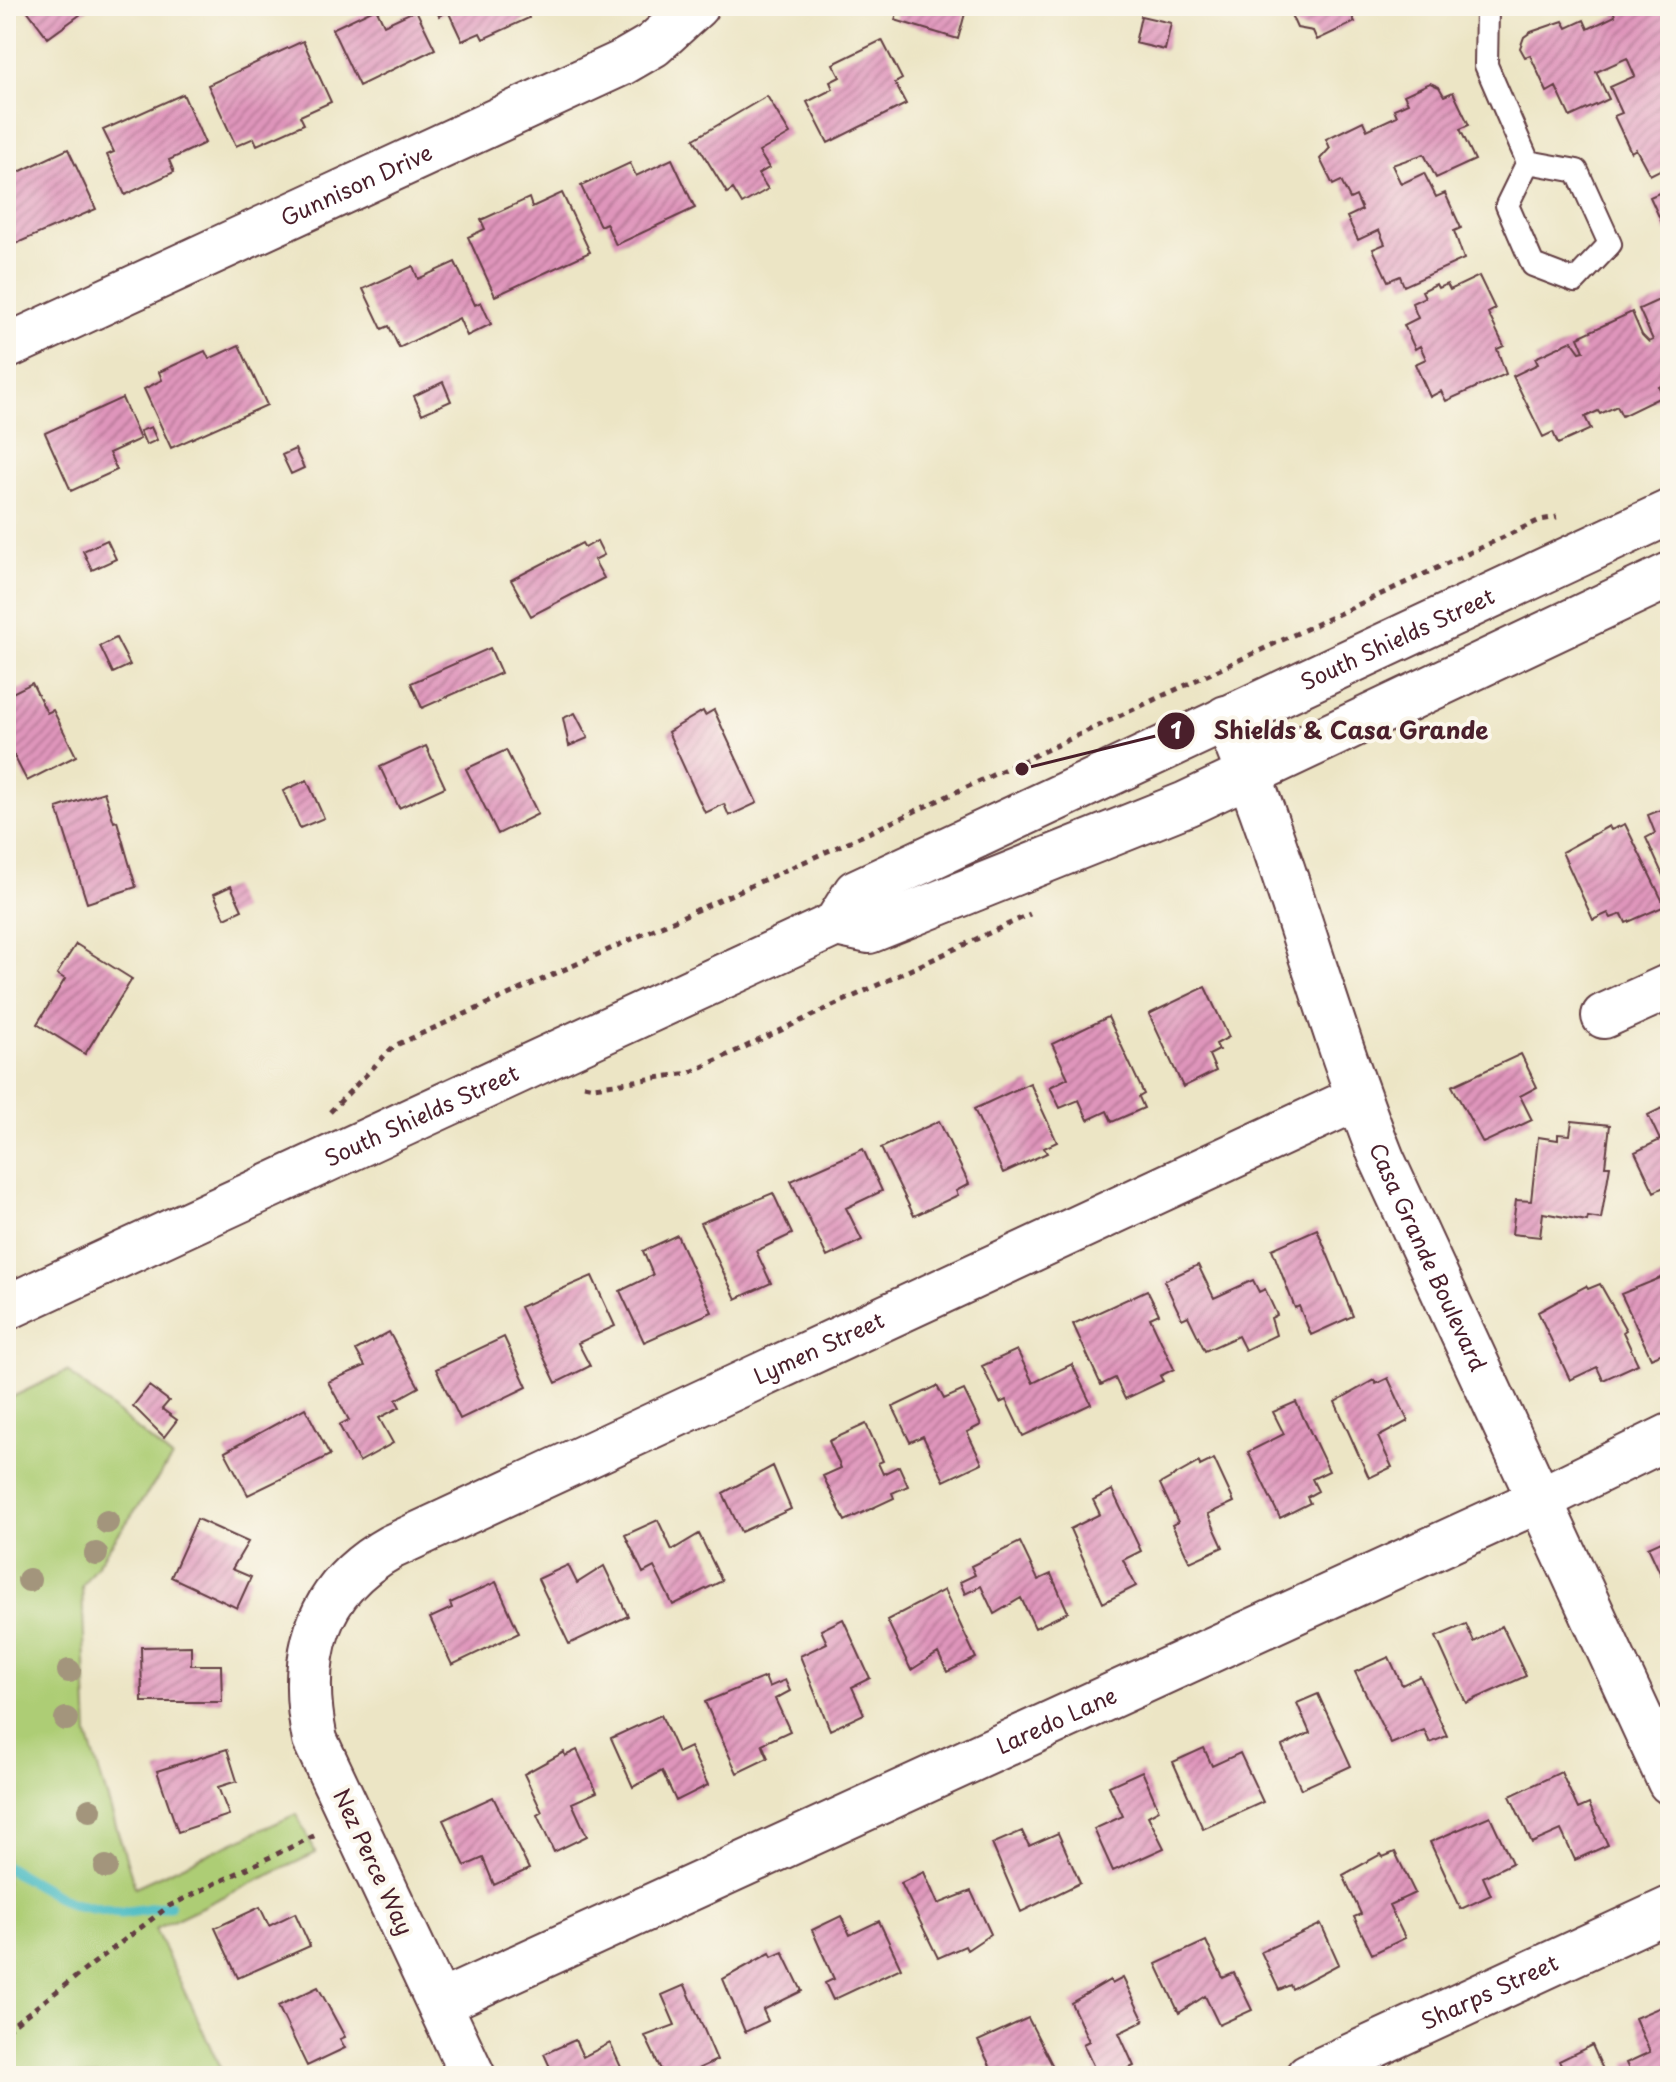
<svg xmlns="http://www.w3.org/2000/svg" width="1676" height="2082" font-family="'Playpen Sans',sans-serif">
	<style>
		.grass { fill: #adcd75; stroke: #7c7650; stroke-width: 2 }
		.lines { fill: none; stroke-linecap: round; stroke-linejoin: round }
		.stream { stroke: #4fbdc4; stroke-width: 11 }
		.building { fill: url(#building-hatch) }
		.service-casing { stroke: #623d42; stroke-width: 26 }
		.minor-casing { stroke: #623d42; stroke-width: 48 }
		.primary-casing { stroke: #623d42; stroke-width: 48 }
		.path { stroke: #623d42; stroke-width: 5; stroke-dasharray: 6 6; stroke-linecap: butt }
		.service { stroke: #fff; stroke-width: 22 }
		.minor { stroke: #fff; stroke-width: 44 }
		.primary { stroke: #fff; stroke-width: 44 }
		.tree { fill: #a3957c }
		.labels { text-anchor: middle; stroke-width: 8; stroke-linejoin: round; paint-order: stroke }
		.street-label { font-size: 22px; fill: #4a1f2b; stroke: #fbf7ec }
		.leader { fill: none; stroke: #4a1f2b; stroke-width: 3 }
		.callout-dot { fill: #4a1f2b; stroke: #fbf7ec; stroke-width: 3 }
		.mark-label { font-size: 24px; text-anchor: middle; font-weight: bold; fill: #fff }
		.callout-label { font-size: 24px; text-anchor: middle; font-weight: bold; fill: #4a1f2b; stroke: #fbf7ec; stroke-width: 8; stroke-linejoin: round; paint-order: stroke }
	</style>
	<defs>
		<pattern id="building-hatch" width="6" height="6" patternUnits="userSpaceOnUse" patternTransform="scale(2)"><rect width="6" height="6" fill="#df95bb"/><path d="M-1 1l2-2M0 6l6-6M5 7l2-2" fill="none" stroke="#b77998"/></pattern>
	</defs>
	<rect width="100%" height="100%" fill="#fbf7ec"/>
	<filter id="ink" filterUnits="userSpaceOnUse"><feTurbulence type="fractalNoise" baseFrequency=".0125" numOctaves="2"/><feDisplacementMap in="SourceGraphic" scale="16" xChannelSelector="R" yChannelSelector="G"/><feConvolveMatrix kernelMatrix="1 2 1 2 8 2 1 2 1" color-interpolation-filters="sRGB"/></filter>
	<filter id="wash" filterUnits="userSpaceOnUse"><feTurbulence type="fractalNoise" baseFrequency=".006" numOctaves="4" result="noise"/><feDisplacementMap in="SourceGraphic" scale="32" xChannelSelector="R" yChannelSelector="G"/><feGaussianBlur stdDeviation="1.8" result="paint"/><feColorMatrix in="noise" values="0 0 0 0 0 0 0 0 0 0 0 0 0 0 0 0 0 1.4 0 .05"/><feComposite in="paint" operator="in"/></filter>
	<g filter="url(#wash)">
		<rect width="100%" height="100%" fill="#ece5c5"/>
		<path class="grass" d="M67,1371L172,1458L82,1586L88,1736L135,1887L296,1814L316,1853L155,1929L224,2076H6V1400Z"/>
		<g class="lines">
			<path class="stream" d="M6,1867L71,1904L121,1913L169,1906"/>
		</g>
		<g id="blocks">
			<path class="building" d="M24,6H92L48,38Z
				M435,6H539L527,12L529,18L483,39L480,33L462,41L448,11L439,16Z
				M899,6H967L958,39L895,20Z
				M1287,6H1364L1350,12L1355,22L1317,40L1313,31L1297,28Z
				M1612,6H1670V165L1650,175L1636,149L1631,152L1614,116L1622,113L1610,87L1635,76L1627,58L1596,72L1609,99L1570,117L1556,87L1547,92L1530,55L1525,57L1520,48L1524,37L1531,32L1563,21L1567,28L1584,20L1588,29L1615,16Z
				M376,8L384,25L416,10L435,49L359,86L332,29Z
				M1141,16L1171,23L1165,50L1135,43Z
				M882,40L902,79L895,83L906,104L828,143L807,102L833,89L830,82L840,77L833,64Z
				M303,41L331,102L300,116L304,124L257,145L254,138L236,146L208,85Z
				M1430,83L1439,87L1444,96L1453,92L1469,125L1460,129L1475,160L1436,178L1424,154L1392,165L1401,184L1424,173L1436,197L1445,193L1461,228L1454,231L1464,259L1404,286L1400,276L1388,281L1373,249L1385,244L1379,230L1358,240L1347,217L1362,210L1356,196L1350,199L1341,181L1333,185L1320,159L1330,148L1326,139L1363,121L1367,130L1397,116L1394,109L1408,103L1404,95Z
				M183,94L205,143L169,160L174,172L125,195L107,155L114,152L103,130Z
				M767,96L790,134L759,152L769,168L758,174L768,189L742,204L733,189L727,193L694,139Z
				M68,149L96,209L15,244L6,224V178Z
				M672,159L695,208L616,245L606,223L600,226L581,186L630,163L636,176Z
				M1670,188V230L1666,232L1650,197Z
				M562,193L590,252L495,296L468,237L485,229L481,220L529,198L532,207Z
				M455,262L475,305L481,302L491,324L467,336L459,318L399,348L389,326L382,329L363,289L413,266L418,279Z
				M1479,276L1495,309L1488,313L1504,346L1497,349L1506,374L1446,401L1441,391L1430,397L1415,364L1426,359L1420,346L1415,349L1404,325L1418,318L1412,303L1425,297L1422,291L1436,284L1438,288L1447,284L1450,290Z
				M1670,295V382L1659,387L1663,396L1622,416L1617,406L1600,414L1598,411L1585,417L1591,429L1558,444L1553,432L1543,437L1513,376L1538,364L1535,358L1572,341L1580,352L1584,351L1578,337L1632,312L1642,335L1649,342L1653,340L1639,309Z
				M239,345L267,405L171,448L144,389L162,380L159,372L205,351L209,359Z
				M443,382L451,401L422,414L414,396Z
				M122,398L140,439L109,453L117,470L71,491L45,433Z
				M151,427L157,440L146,445L140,431Z
				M295,449L304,468L291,474L282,455Z
				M107,540L116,559L92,570L83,551Z
				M597,541L604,555L594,560L604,578L531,616L511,580L582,543L585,548Z
				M116,638L130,665L113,673L100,646Z
				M490,648L501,673L422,708L411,683Z
				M32,683L47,713L53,710L76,756L27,781L6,740L9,733L6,726V696Z
				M714,710L757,803L729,816L724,804L705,813L668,732L703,711L705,715Z
				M575,713L588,738L569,746L563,718Z
				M426,746L445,787L399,808L380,767Z
				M506,750L538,814L498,834L466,769Z
				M307,780L324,818L300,828L283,791Z
				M104,792L114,822L117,821L136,887L87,903L57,808Z
				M1670,806V891L1646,838L1655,833L1648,815Z
				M1625,824L1665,906L1626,923L1622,914L1611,918L1608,913L1593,920L1562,852L1609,826L1611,830Z
				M231,886L242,910L225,918L214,894Z
				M76,944L132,979L85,1054L37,1024L65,979L57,974Z
				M1205,987L1229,1037L1216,1044L1219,1050L1209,1055L1216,1071L1183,1087L1149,1014Z
				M1108,1017L1144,1094L1139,1097L1144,1108L1112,1122L1107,1111L1088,1120L1079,1100L1060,1108L1050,1087L1068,1078L1052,1044Z
				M1521,1054L1537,1087L1520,1096L1532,1120L1483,1143L1452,1086Z
				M1030,1083L1057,1142L1044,1148L1047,1153L1003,1173L974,1109Z
				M1670,1104V1184L1654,1192L1635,1152L1660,1140L1648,1115Z
				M939,1121L969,1184L956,1191L958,1195L914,1216L881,1148Z
				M1572,1121L1610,1125L1605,1166H1610L1601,1219L1588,1217L1587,1221L1543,1213L1540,1237L1512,1234L1516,1200L1531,1201L1538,1137L1558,1140V1134L1570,1135Z
				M863,1149L882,1191L846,1208L862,1240L827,1257L791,1181Z
				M773,1193L792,1234L756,1251L771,1283L736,1299L700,1223Z
				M1317,1229L1353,1316L1311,1335L1299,1306L1295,1308L1272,1249Z
				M677,1235L712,1312L644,1342L620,1291L653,1275L643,1251Z
				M1198,1265L1214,1298L1253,1280L1259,1292L1265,1289L1277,1315L1271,1318L1276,1335L1245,1350L1238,1336L1205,1351L1188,1316L1182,1319L1164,1281Z
				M1670,1274V1350L1651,1358L1621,1294Z
				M592,1276L615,1326L578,1343L590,1366L556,1383L520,1307Z
				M1600,1284L1626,1330L1623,1332L1638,1364L1603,1380L1597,1367L1570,1380L1538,1312L1586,1286L1588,1289Z
				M1147,1290L1159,1314L1150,1318L1174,1369L1160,1376L1163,1381L1125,1399L1115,1378L1101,1385L1073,1324Z
				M389,1332L419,1387L396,1400L400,1407L379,1418L393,1443L359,1462L339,1425L349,1420L328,1382L365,1366L356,1350Z
				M504,1337L527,1387L460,1419L436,1369Z
				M1017,1350L1033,1383L1072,1364L1091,1404L1023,1436L1006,1400L1000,1403L982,1366Z
				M1388,1378L1408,1421L1378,1437L1392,1467L1369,1478L1335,1402L1374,1380L1376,1384Z
				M149,1386L169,1401L162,1409L177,1420L164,1437L133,1406Z
				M937,1386L944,1399L964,1390L981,1425L967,1432L982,1463L944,1481L923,1436L910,1442L893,1407Z
				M1296,1402L1329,1471L1312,1479L1318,1491L1307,1497L1310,1503L1280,1518L1248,1452L1284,1434L1273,1412Z
				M305,1408L330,1455L248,1495L225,1452Z
				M866,1424L883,1461L878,1463L883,1474L899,1466L908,1486L892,1493L894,1498L845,1521L823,1476L841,1468L829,1441Z
				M1214,1459L1234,1502L1208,1514L1223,1547L1190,1562L1172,1525L1178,1522L1160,1484L1199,1462L1200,1466Z
				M773,1466L791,1509L741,1532L723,1493Z
				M1112,1490L1141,1551L1123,1560L1136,1586L1103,1603L1070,1529L1100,1514L1093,1500Z
				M197,1519L248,1542L232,1569L251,1577L237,1608L171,1577Z
				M658,1520L672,1550L699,1534L722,1581L673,1605L654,1567L643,1573L625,1535Z
				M1670,1537V1594L1648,1547Z
				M1020,1542L1038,1580L1051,1574L1068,1612L1035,1628L1021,1598L994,1614L981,1586L965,1594L960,1582L975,1575L971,1566Z
				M568,1565L577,1583L604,1566L628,1616L569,1644L538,1579Z
				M496,1582L519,1633L452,1665L430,1618L452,1608L450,1603Z
				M944,1590L976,1658L947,1672L938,1653L911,1670L887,1620Z
				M843,1619L870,1678L852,1687L864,1714L830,1730L800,1656L827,1643L821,1630Z
				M1466,1624L1474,1642L1502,1626L1526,1676L1466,1703L1436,1637Z
				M191,1646V1665H221L222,1702H142L141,1647Z
				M1389,1657L1402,1685L1420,1676L1447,1736L1430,1743L1424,1730L1391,1744L1355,1672Z
				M765,1677L769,1687L785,1680L790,1691L775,1699L790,1731L762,1744L768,1758L737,1773L705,1702Z
				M1318,1694L1351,1766L1301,1789L1282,1746L1310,1733L1297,1703Z
				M661,1715L678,1753L690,1747L708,1785L676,1801L662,1771L633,1787L611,1738Z
				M1204,1748L1212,1766L1240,1753L1263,1802L1203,1829L1173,1762Z
				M227,1749L237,1781L218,1787L229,1815L178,1832L157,1771Z
				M577,1750L597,1792L572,1803L587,1836L554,1852L537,1815L542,1812L524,1774L564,1752L565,1756Z
				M1142,1771L1159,1810L1148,1816L1164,1848L1113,1871L1094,1829L1123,1816L1109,1786Z
				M1561,1772L1578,1809L1589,1804L1608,1845L1575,1860L1561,1830L1532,1843L1510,1796Z
				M493,1797L529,1869L494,1885L483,1858L465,1866L443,1820Z
				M1490,1816L1512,1863L1483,1877L1491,1895L1461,1909L1430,1842Z
				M1022,1831L1029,1846L1058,1833L1080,1883L1021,1912L992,1844Z
				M1395,1852L1415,1893L1389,1905L1405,1938L1372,1954L1354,1917L1361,1914L1343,1875L1381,1854L1383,1857Z
				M924,1872L938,1904L971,1891L991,1934L967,1950L965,1946L938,1958L901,1883Z
				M260,1907L269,1926L295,1913L310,1946L238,1978L215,1928Z
				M841,1916L850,1935L879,1921L901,1968L833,2000L825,1983L834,1979L812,1930Z
				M1321,1924L1339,1964L1292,1989L1290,1985L1279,1990L1261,1952Z
				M1206,1941L1223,1978L1234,1973L1252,2010L1219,2025L1205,1996L1179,2013L1156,1964Z
				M783,1952L802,1991L763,2010L768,2021L745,2032L723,1979L770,1953L772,1957Z
				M1123,1978L1144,2021L1119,2033L1134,2066L1112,2076H1098L1083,2044L1089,2041L1071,2003L1110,1980L1112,1984Z
				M685,1985L717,2060L683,2076H664L645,2036L675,2025L662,1995Z
				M318,1987L345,2037L340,2039L345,2048L307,2066L278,2006Z
				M1670,2003V2076H1632L1626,2063L1650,2052L1635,2018Z
				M1028,2018L1058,2076L1028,2073L995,2076L978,2041Z
				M575,2040L583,2057L610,2043L625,2076H554L544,2054Z
				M1592,2045L1606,2076H1566L1559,2061Z"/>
		</g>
	</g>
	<g filter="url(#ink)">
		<use href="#blocks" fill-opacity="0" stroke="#623d42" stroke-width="2"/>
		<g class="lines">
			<g class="service-casing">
				<path id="service" d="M1487,9L1486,65L1528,162L1507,205L1533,265L1575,281L1610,244L1577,171L1528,162"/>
			</g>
			<g class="minor-casing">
				<g id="minor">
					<path id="s1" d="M6,347L622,63L653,45L696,6"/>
					<path id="s2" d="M1226,718C1287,862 1324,1014 1382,1159L1670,1782"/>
					<path d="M1604,1016L1670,986"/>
					<path id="s3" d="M440,2003L1539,1500L1670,1436"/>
					<path id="s4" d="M473,2076L315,1740C298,1658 314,1590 391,1547L1358,1098"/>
					<path id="s5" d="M1308,2076L1670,1909"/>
				</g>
			</g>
			<g class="primary-casing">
				<g id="primary">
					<path d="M836,924L869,931L1186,804L1670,575"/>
					<path id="s6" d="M6,1308L836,924L856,892L1670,512"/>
				</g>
			</g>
			<path class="path" d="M584,1085L594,1087L689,1073L1030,914
				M330,1112L394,1046L866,834L1540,520L1557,517
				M6,2030L169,1906L318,1834"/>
			<use href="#service" class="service"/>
			<use href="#minor" class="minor"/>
			<use href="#primary" class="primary"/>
		</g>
		<g class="tree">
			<circle cx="107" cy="1522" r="12"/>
			<circle cx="96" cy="1554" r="12"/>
			<circle cx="29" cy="1580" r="12"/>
			<circle cx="69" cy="1671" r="12"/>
			<circle cx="66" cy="1719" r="12"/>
			<circle cx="90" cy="1810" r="12"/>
			<circle cx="106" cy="1867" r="12"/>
		</g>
	</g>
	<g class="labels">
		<g class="street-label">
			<text dy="8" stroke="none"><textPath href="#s1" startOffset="386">Gunnison Drive</textPath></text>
			<text dy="8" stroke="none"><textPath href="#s6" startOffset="1550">South Shields Street</textPath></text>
			<text dy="8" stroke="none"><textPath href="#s6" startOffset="458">South Shields Street</textPath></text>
			<text dy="8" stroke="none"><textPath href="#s2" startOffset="576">Casa Grande Boulevard</textPath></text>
			<text dy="8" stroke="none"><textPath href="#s4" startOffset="1068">Lymen Street</textPath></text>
			<text dy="8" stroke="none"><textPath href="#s3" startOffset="678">Laredo Lane</textPath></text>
			<text transform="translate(373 1862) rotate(65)" y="8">Nez Perce Way</text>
			<text dy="8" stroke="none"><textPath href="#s5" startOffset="200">Sharps Street</textPath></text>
		</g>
	</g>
	<path class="leader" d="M1022 769L1176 731"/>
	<g class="callout-dot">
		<circle cx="1022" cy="769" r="8"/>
		<circle cx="1176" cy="731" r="20"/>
	</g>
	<g class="mark-label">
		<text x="1176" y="739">1</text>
	</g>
	<g class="callout-label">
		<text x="1351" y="739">Shields &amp; Casa Grande</text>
	</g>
	<rect width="1676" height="2082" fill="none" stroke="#fbf7ec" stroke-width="32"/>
</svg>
